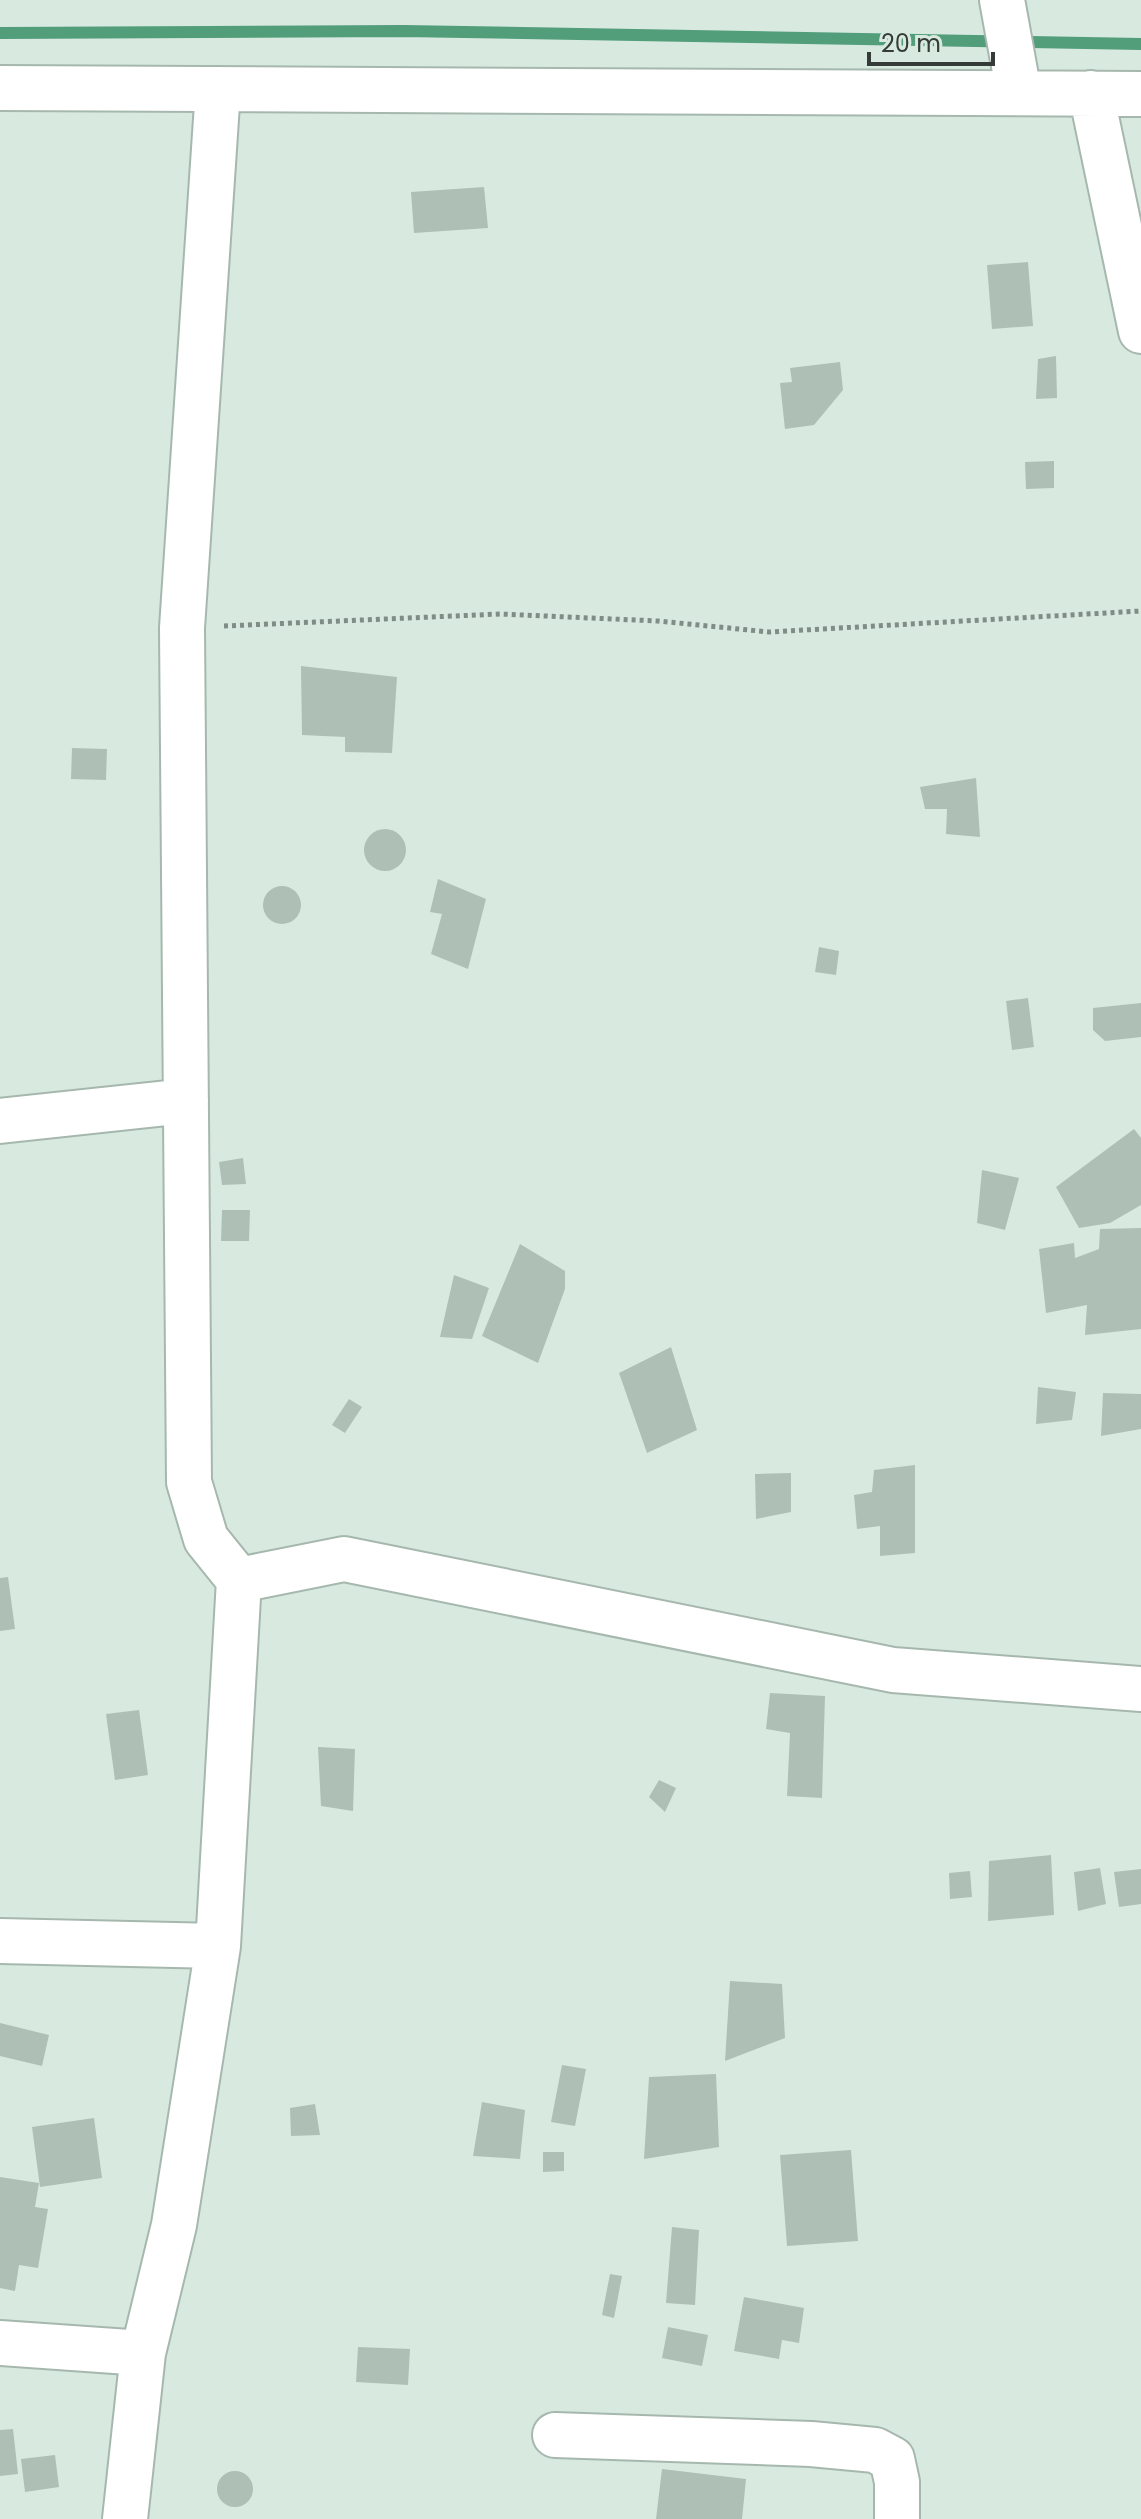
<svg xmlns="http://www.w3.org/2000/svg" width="1141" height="2519" font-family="Poppins,sans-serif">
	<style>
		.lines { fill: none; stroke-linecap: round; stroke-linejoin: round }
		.stream { stroke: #529d7a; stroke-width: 12 }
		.building { fill: #aebfb6 }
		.minor-casing { stroke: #a6b8ae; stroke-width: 48 }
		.path { stroke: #808c86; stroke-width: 5; stroke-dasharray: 4 4; stroke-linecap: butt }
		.minor { stroke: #fff; stroke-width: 44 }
	</style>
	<rect width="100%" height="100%" fill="#d8eae0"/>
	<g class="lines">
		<path class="stream" d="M0,33L404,31L1141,44"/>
	</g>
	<path class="building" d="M484,187L488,228L414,233L411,192Z
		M1028,262L1033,326L992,329L987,265Z
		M1056,356L1057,398L1036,399L1038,359Z
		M840,362L843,390L814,425L785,429L780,383L792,382L790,368Z
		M1054,461V488L1026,489L1025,462Z
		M301,666L397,677L392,753L345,752V737L302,735Z
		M72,748L107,749L106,780L71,779Z
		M976,778L980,837L946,834L947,809H925L920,787Z
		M364 850a21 21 0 1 1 42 0a21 21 0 1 1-42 0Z
		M438,879L486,899L468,969L431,954L442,914L430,912Z
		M263 905a19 19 0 1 1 38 0a19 19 0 1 1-38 0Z
		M819,947L839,951L836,975L815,972Z
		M1028,998L1034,1047L1012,1050L1006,1001Z
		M1141,1003V1037L1105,1041L1093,1030V1008Z
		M1134,1129L1141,1138V1205L1110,1223L1079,1228L1056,1187Z
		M243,1158L246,1184L222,1185L219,1162Z
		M982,1170L1019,1178L1005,1230L977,1223Z
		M222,1210H250L249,1241H221Z
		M1141,1228V1329L1085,1335L1087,1305L1046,1313L1039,1249L1074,1243L1075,1258L1099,1249L1100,1229Z
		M520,1244L565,1271V1289L538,1363L482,1336Z
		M454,1275L489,1288L472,1339L440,1337Z
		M671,1347L697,1430L647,1453L619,1373Z
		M1038,1387L1076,1392L1072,1420L1036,1424Z
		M1103,1393L1141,1394V1429L1101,1436Z
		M349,1399L362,1407L345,1433L332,1425Z
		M915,1465V1553L880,1556V1526L857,1529L854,1495L872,1492L874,1470Z
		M791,1473V1512L756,1519L755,1474Z
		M8,1577L15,1629L0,1631V1578Z
		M770,1693L825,1696L822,1798L787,1796L790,1733L766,1729Z
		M139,1710L148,1775L115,1780L106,1714Z
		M318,1747L355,1749L353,1811L321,1806Z
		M659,1780L676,1788L665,1812L649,1797Z
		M1051,1855L1054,1915L988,1921L989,1861Z
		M1100,1868L1106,1904L1078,1911L1074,1872Z
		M1141,1869V1904L1119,1907L1114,1872Z
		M970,1871L972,1897L950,1899L949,1873Z
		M730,1981L782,1984L785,2038L725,2061Z
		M0,2023L49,2035L42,2066L0,2056Z
		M562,2065L586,2069L575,2126L551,2122Z
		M716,2074L719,2147L644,2159L649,2077Z
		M482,2102L525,2110L520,2159L473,2156Z
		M315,2104L320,2135L291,2136L290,2108Z
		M94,2118L102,2178L40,2187L32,2127Z
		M851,2150L858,2241L787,2246L780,2155Z
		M543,2152H564V2171L543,2172Z
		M0,2177L39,2183L35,2207L48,2209L38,2268L19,2265L15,2291L0,2288Z
		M672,2227L699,2230L695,2305L666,2303Z
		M610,2274L622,2276L614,2318L602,2315Z
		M744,2297L804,2308L799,2343L782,2340L779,2359L734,2351Z
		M668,2327L708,2335L702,2366L662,2358Z
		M358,2347L410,2349L408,2385L356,2382Z
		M13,2429L18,2474L0,2476V2430Z
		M55,2455L59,2487L25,2492L21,2459Z
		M662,2469L746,2479L742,2519H656Z
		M217 2489a18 18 0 1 1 36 0a18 18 0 1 1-36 0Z"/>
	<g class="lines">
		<g class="minor-casing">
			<path id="minor" d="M1002,0L1019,93
				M0,88L1141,94
				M1091,93L1141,331
				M0,1121L186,1101
				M239,1580L344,1559L893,1670L1141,1689
				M0,1941L218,1946
				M0,2343L143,2353
				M555,2435L811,2444L875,2450L892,2459L897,2482V2519
				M125,2519L143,2353L174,2225L218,1946L239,1580L206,1539L189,1482L182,628L218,89"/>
		</g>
		<path class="path" d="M224,626L500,614L658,621L769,632L1141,611"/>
		<use href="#minor" class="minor"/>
	</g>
	<path d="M869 52v12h124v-12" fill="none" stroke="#353c38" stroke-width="4"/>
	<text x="881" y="52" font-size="24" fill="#353c38" stroke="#d8eae0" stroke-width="6" paint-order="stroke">20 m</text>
</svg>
